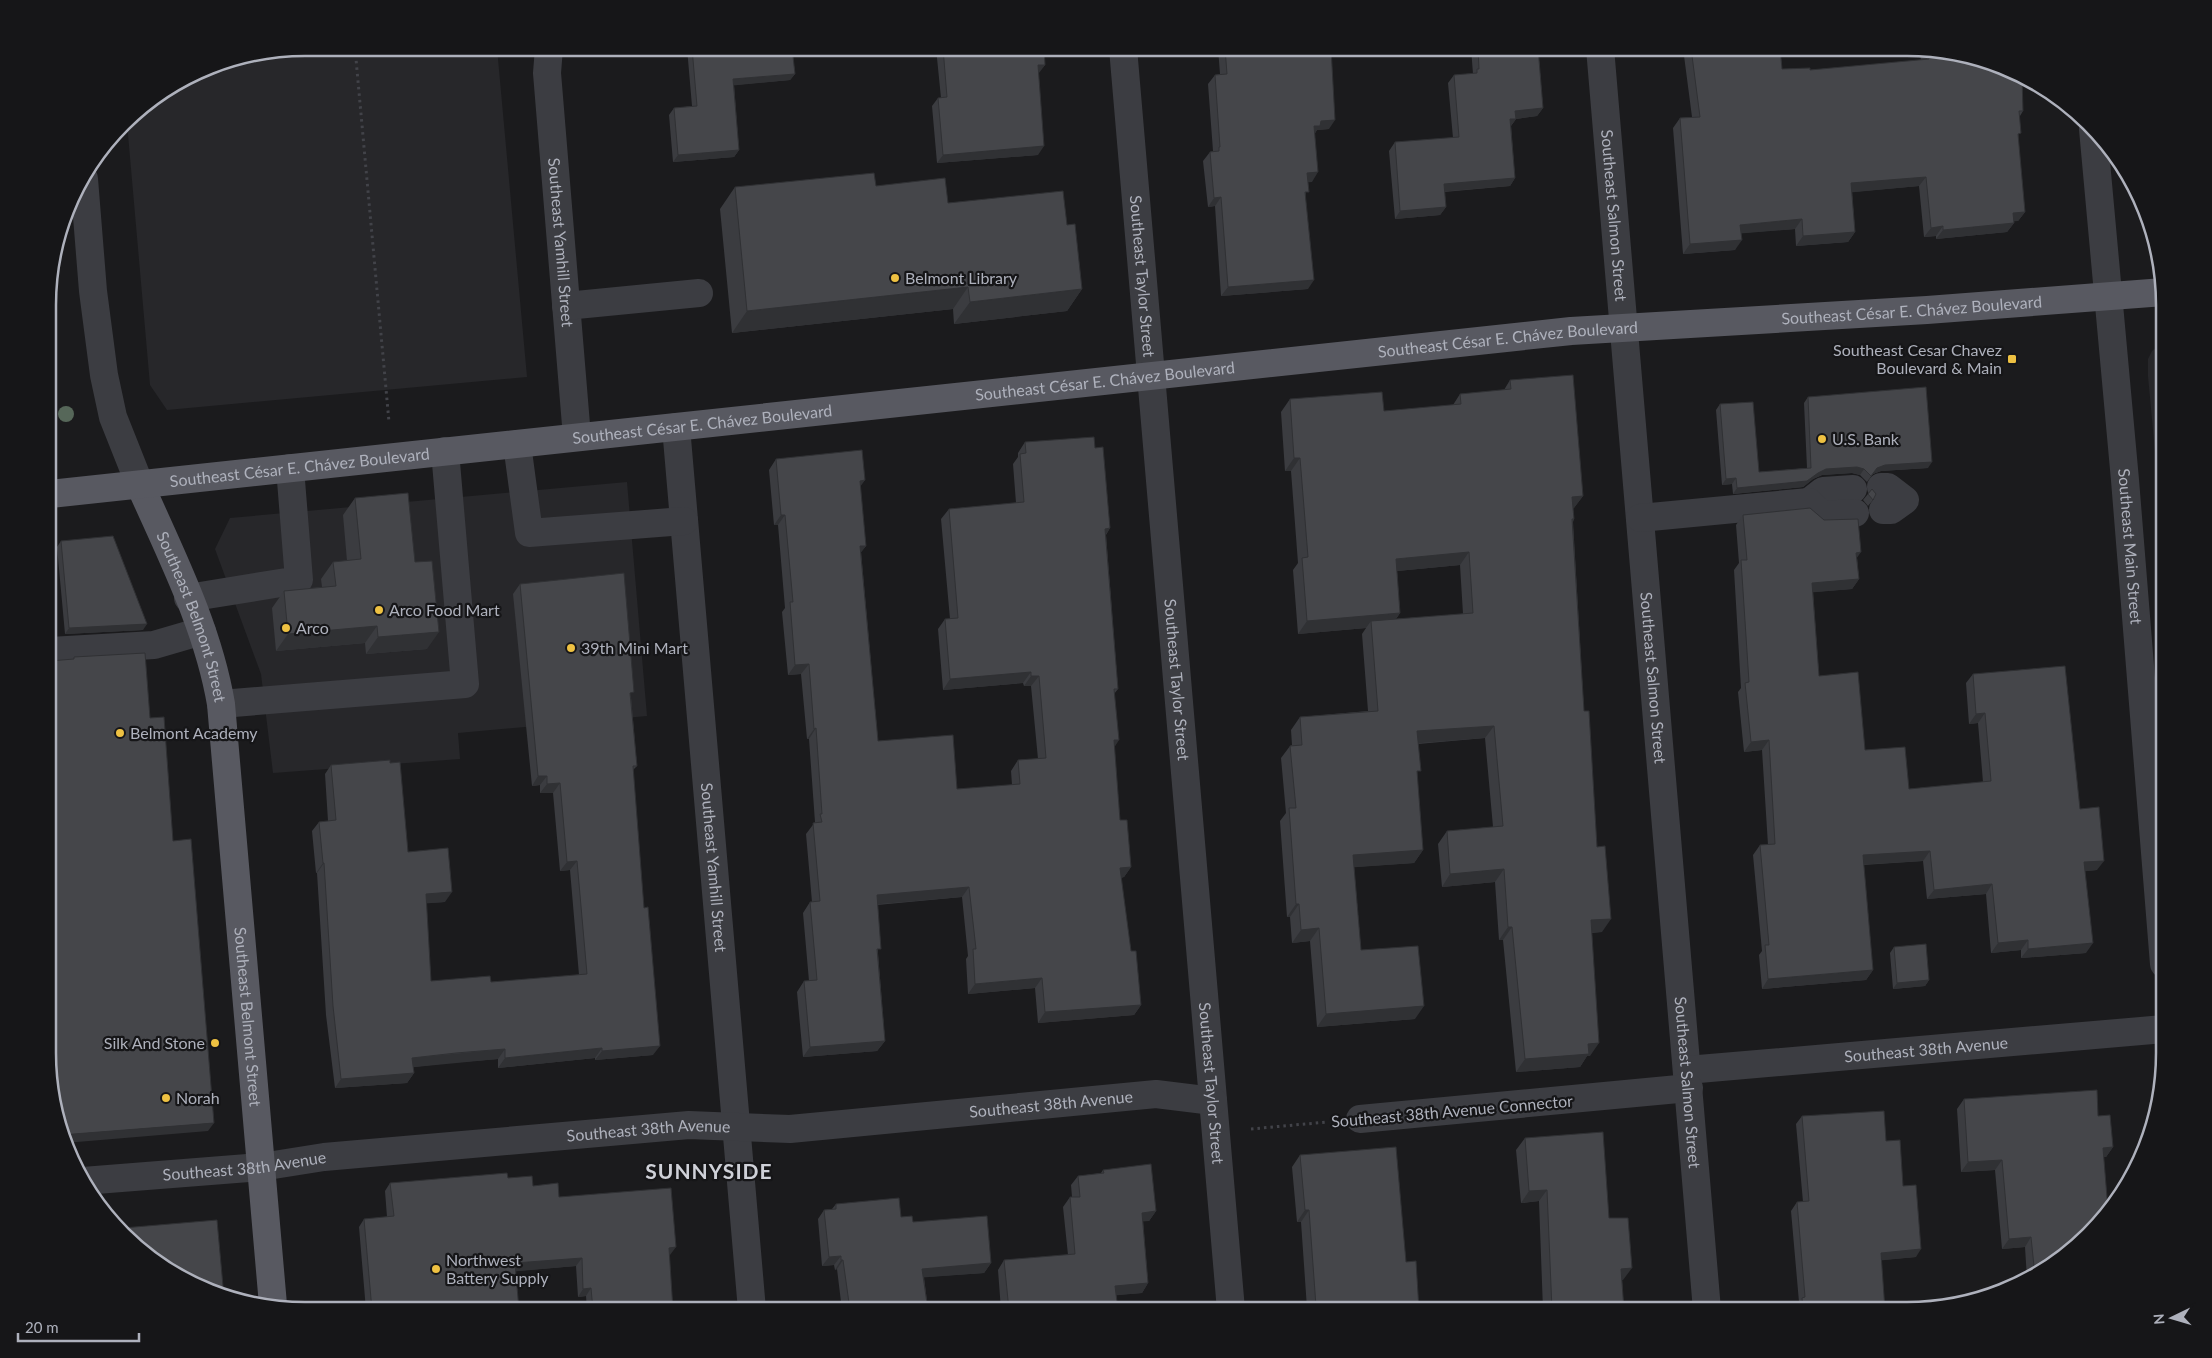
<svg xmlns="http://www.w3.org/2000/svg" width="2212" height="1358" font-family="Lato,sans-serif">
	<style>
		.built { fill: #27272a }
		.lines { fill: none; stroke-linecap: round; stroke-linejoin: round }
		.path { stroke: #424349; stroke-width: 3; stroke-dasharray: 2.5 4; stroke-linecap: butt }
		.minor { stroke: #3c3d42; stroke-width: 28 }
		.major { stroke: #585961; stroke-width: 28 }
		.tree { fill: #566759 }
		.wall { fill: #3b3c40; fill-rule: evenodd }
		.shaded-wall { fill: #303134 }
		.building { fill: #45464a; stroke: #303134 }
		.poi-dot { fill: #eec142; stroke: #161618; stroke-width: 2 }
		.labels { text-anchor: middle; stroke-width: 4.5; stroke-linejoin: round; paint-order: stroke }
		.street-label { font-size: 16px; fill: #aeb1bc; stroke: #161618 }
		.poi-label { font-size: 16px; fill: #aeb1bc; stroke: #161618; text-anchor: start }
		.district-label { font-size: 21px; font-weight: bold; letter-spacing: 1px; fill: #cfd1d8; stroke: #161618 }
		.rim { fill: none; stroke: #aeb1bc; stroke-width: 2.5 }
	</style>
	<rect width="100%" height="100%" fill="#1b1b1d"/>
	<path class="built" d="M305,48H497L527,377L167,410L150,385L127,123L135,112L207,67Z
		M2160,344H2164V550L2148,376V359L2152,351Z
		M627,482L647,716L458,733L460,759L273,773L261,674L215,549L230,518Z"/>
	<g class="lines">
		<path class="path" d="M355,48L389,422
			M472,48L476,51L515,48
			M355,51L392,48
			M1251,1129L1327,1122"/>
		<g class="minor">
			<path id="s1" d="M549,48L547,73L577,437"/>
			<path id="s2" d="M1123,48L1231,1310"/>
			<path id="s3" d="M1600,48L1707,1310"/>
			<path id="s4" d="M2093,129L2125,480L2164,964"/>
			<path d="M84,179L93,291L104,375L113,417L140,485"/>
			<path d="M566,306L699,293"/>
			<path id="s5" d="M676,427L752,1310"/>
			<path d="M517,444L529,533L684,521"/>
			<path d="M1881,487H1888L1905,500L1891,510H1883"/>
			<path d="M1809,502L1823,491L1853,489"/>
			<path d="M1640,518L1809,502L1822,515L1855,513"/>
			<path d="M188,598L299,580L290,468"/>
			<path d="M50,651L154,645L202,631"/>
			<path d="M221,704L465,684L445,451"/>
			<path id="s6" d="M1687,1070L2164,1029"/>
			<path d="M1360,1119L1689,1088"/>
			<path id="s7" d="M83,1181L261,1167L324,1157L689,1125L790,1129L1156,1094L1213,1101"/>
		</g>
		<g class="major">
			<path id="s8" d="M140,485C171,555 208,627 221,704L273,1305"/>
			<path id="s9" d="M50,494L1571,331L1927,310L2164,292"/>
		</g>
	</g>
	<circle class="tree" cx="66" cy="414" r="8"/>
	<path class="wall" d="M687,48H792L795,74L790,80L734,85L739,150L734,157L673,162L669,115L674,108L692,106Z
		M936,48H1044L1045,65L1038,73V155L937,163L932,106L938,98H941Z
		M1218,48H1331L1329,129L1317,130L1315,133L1312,182H1308L1305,197L1308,289L1221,296L1215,206L1208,207L1203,161L1210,152L1213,151L1208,84L1215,75L1220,74Z
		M1471,48H1538L1543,108L1537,116L1516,119L1511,126L1515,178L1510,186L1444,192L1446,207L1440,215L1395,219L1389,151L1395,142L1453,138L1448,83L1454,75L1473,74Z
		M1683,48H1780L1782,69L1810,70L1921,60L1919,50L1989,61L2023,111L2020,116L2018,138L2025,212L2018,221H2014V223L2007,232L1936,239V236L1924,237L1919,186L1852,192L1855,232L1848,242L1796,246L1795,229L1741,233L1735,250L1683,254L1673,128L1680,118L1692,117Z
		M876,186L948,203L1067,225L1082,289L1067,311L954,324L953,309L732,333L720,209L735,187Z
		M1510,380L1583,496L1573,509L1574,519L1573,522L1584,711L1602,932L1591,933L1590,1056H1587L1580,1067L1516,1072L1503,940H1499L1495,882L1442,887L1438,844L1447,831L1493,827L1485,738L1418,744L1417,776L1423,850L1414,863L1354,867L1361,950L1415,1019L1317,1027L1310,941L1292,943L1290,917H1287L1280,821L1286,813L1281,758L1290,746L1292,745L1291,730L1300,717L1368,711L1362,634L1366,628L1298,634L1293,570L1298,563L1291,471H1285L1281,412L1290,399L1384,411L1453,405L1460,394L1504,390ZM1460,565L1463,614L1396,619L1400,613L1397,571Z
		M1808,397L1928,468L1881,471L1873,474L1867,482L1860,475L1852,473L1822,475L1813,479L1803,487L1733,494L1732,484L1722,485L1716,410L1720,404L1759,472L1807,468L1804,403Z
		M1025,442L1095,448L1110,528L1106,535L1118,689L1114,694V747L1120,820L1131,867L1124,877L1121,878L1131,951L1141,1005L1134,1015L1038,1023L1035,988L968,994L966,959L968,956L962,897L877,905L878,953L885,1041L877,1051L803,1057L797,992L804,981H809L803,913L810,902H812L806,834L815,822L809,739H807L801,674L788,675L782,612L785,608L778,525H774L769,470L776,459L865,480L860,486L866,546L861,552L878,741L957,789L1012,785L1011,771L1018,760L1038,759L1031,686H1024L1023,683L943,690L938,629L945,619H950L941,519L949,509L1016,503L1013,464L1018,457V453Z
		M1872,489L1873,500L1868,506L1863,500Z
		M355,498L415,562L427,649L366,654L365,643L276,651L272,608L284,591L322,587L321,579L333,562L347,561L343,515Z
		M1743,515L1857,558L1859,579L1852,589L1813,592L1819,676L1865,750L1909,789L1983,782L1978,723L1969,724L1966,683L1973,674L2080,809L2097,870L2085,871L2086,953L2021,958V950L1991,953L1986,894L1927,899L1923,861L1863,865L1873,970L1866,980L1762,989L1759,955L1762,951L1753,855L1760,845H1768L1762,750L1744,752L1738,692L1741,688L1734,570L1739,563L1736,525Z
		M61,541L143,630L65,634L57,547Z
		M520,584L631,697L637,766L633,770L653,1055L595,1060V1058L498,1068V1059L449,1063L413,1067L414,1073L407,1083L335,1088L326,1015L317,873H316L312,831L319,822L328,821L325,774L331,765L408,852L445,902L426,903L431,981L491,982L579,975L570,870L560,871L553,793H540V785L532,786L513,594Z
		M1894,947L1929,980L1925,986L1893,989L1890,953Z
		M1964,1099L2098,1116L2113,1147L2106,1157H2104L2035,1276L2027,1279L2025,1247L2002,1249L1995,1170L1961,1172L1957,1109Z
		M1802,1116L1886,1141L1903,1186L1916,1257L1881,1260L1885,1310H1797V1306L1799,1302L1791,1211L1797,1202H1803L1796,1124Z
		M1525,1138L1609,1218L1623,1280H1622L1624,1310H1543L1539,1201L1521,1203L1516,1150Z
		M1300,1155L1406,1262L1419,1310H1306L1307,1308L1301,1222H1297L1292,1167Z
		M1103,1170L1156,1211L1149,1221H1143L1148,1283L1142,1293L1116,1295L1118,1310H1001L998,1270L1004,1260L1068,1255L1063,1207L1070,1197H1072L1071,1185L1078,1176L1101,1173Z
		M508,1178L533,1186L559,1197L670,1255H669L673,1310H587L586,1296L578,1297L576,1266L515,1271L519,1310H366L359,1227L364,1219L387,1217L385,1191L390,1183Z
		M836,1204L901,1217L991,1263L984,1273L924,1277L928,1310H842L837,1269L835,1270L834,1265L822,1266L818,1219L824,1210L832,1209Z"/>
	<path class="shaded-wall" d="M1038,65H1045L1039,73L1032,74Z
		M795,74L790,80L728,86L733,79Z
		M1543,108L1537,116L1516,119L1510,127H1504L1515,111Z
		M1335,120L1329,129L1317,130L1314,135V126L1321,121Z
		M1044,146L1038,155L937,163L943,155Z
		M739,150L734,157L673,162L678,155Z
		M1318,172L1312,182L1300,183L1307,173Z
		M1926,177L1919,186L1845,193L1851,183Z
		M1515,178L1510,186L1438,192L1444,184Z
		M1221,197L1215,206L1208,207L1214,198Z
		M1446,207L1440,215L1395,219L1400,211Z
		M2025,212L2018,221L2006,222L2013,213Z
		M1802,219L1795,229L1734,234L1740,225Z
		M2014,223L2007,232L1936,239L1943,230Z
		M1943,226L1936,236L1924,237L1931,228Z
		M1855,232L1848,242L1796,246L1803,236Z
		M1742,240L1735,250L1683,254L1690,244Z
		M1314,280L1308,289L1221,296L1228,287Z
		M968,287L953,309L732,333L747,311Z
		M1082,289L1067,311L954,324L970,302Z
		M50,437H56L50,445Z
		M1294,458H1300L1291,471H1285Z
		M1932,462L1928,468L1881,471L1873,474L1867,482L1877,468L1885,465Z
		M1857,467L1864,469L1860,475L1852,473L1822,475L1813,479L1803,487L1733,494L1737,488L1818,473L1826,469Z
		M1736,478L1732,484L1722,485L1726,479Z
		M865,480L857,491L860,481Z
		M1583,496L1574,508L1563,509L1572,497Z
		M781,515H785L778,525H774Z
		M1110,528L1103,539L1105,529Z
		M860,546H866L858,556Z
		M1469,552L1460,565L1387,572L1396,559Z
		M1861,552L1854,562L1856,553Z
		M1859,579L1852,589L1805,593L1812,583Z
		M1400,613L1391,626L1371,621L1366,628L1298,634L1307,621Z
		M147,624L143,630L65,634L69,628Z
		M377,626L365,643L276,651L288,634Z
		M439,632L427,649L366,654L378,637Z
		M809,664L801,674L788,675L795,665Z
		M1031,672L1023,683L943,690L950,679Z
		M1031,676H1039L1031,686H1024Z
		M1985,713L1978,723L1969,724L1976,714Z
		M1494,726L1485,738L1408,744L1417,731Z
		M816,728L809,739H807L814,729Z
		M1114,740H1119L1112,751Z
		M1769,740L1762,750L1744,752L1751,742Z
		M538,776H547L540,785L532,786Z
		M560,783L553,793H540L547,784Z
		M1423,850L1414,863L1344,868L1353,855Z
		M1930,851L1923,861L1856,865L1863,855Z
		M577,861L570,870L560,871L567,862Z
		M2104,861L2097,870L2078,872L2084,862Z
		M323,863H324L317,873H316Z
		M1131,867L1124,877L1113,878L1120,868Z
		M1504,869L1495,882L1442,887L1450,874Z
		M1992,884L1986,894L1927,899L1934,890Z
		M969,887L962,897L869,905L877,895Z
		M452,892L445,902L419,904L426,894Z
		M1296,904H1299L1290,917H1287Z
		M1611,919L1602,932L1582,933L1591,920Z
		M1508,927H1512L1503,940H1499Z
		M1319,928L1310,941L1292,943L1301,930Z
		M2028,940L2021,950L1991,953L1998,943Z
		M2093,943L2086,953L2021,958L2028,949Z
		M1873,970L1866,980L1762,989L1768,979Z
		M1042,978L1035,988L968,994L975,984Z
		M1929,980L1925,986L1893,989L1897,983Z
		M1141,1005L1134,1015L1038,1023L1045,1012Z
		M1424,1006L1415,1019L1317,1027L1326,1014Z
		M885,1041L877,1051L803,1057L810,1047Z
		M1599,1043L1590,1056H1587L1580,1067L1516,1072L1525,1059L1588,1044Z
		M660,1046L653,1055L595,1060L602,1051Z
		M602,1048L595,1058L498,1068L505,1058Z
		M505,1049L498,1059L405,1068L412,1058Z
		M414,1073L407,1083L335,1088L341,1079Z
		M214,1123L208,1131L65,1143L61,1135Z
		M2113,1147L2106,1157H2097L2103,1148Z
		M2002,1160L1995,1170L1961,1172L1968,1162Z
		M1547,1190L1539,1201L1521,1203L1529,1191Z
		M1305,1210H1309L1301,1222H1297Z
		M1156,1211L1149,1221L1135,1222L1142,1213Z
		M2031,1237L2025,1247L2002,1249L2009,1239Z
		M676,1247L670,1255L663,1256L669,1248Z
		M1921,1249L1916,1257L1875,1261L1881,1253Z
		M841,1256L834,1265L822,1266L829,1257Z
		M582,1258L576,1266L509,1272L515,1263Z
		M841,1260H843L837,1269L835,1270Z
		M991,1263L984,1273L916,1278L922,1269Z
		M1632,1268L1623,1280L1613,1281L1621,1269Z
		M1148,1283L1142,1293L1108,1296L1115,1286Z
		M591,1288L586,1296L578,1297L583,1289Z"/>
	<path class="building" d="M692,48H792L795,74L733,79L739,150L678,155L674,108L697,106Z
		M943,48H1044L1045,65H1038L1044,146L943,155L938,98L947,97Z
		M1225,48H1331L1335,120L1321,121L1320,126H1314L1318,172L1307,173L1309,192H1305L1314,280L1228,287L1221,197L1214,198L1210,152L1219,151V147H1220L1215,75L1227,74Z
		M1478,48H1538L1543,108L1515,111L1516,119H1510L1515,178L1444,184L1446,207L1400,211L1395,142L1459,137L1454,75L1477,73V69H1479Z
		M1691,48H1780L1782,69L1810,68V70L1929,59L1928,51L1989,61L2022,77L2023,111H2019L2021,133L2018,134L2025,212L2013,213L2014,223L1943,230V226L1931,228L1926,177L1851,183L1855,232L1803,236L1802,219L1740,225L1742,240L1690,244L1680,118L1700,117Z
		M874,173L876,186L945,178L948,203L1063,191L1067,225L1075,224L1082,289L970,302L968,287L747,311L735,187Z
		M50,373L56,437H50Z
		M1573,375L1583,496L1572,497L1574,519H1572L1584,711H1589L1597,847L1605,846L1611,919L1591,920L1599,1043L1588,1044L1589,1054L1525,1059L1512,927H1508L1504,869L1450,874L1447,831L1503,826L1494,726L1417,731L1421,771H1417L1423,850L1353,855L1361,950L1418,946L1424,1006L1326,1014L1319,928L1301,930L1299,904H1296L1289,808H1296L1290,746L1302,745L1300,717L1378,711L1371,621L1473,613L1469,552L1396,559L1400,613L1307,621L1302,558L1308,557L1300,458H1294L1290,399L1382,392L1384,411L1461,404L1460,394L1511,389L1510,380Z
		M1926,387L1932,462L1885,465L1877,468L1871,476L1864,469L1857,467L1826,469L1818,473L1807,481L1737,488L1736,478L1726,479L1720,404L1753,402L1759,472L1811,468L1808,397Z
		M1094,437L1095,448L1103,447L1110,528L1105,529L1118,689H1114L1119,740H1114L1120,820H1127L1131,867L1120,868L1131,951H1136L1141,1005L1045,1012L1042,978L975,984L973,949H976L969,887L877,895L881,949H877L885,1041L810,1047L804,981L817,980L810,902L820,901L813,823L822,822L820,814H822L816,728L814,729L809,664L795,665L790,602H793L785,515H781L776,459L862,450L865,480L860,481L866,546H860L878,741L953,735L957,789L1020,784L1018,760L1046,758L1039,676H1031V672L950,679L945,619L958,618L949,509L1024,502L1020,454L1026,453L1025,442Z
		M1872,489L1876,494L1873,500L1868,494Z
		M408,493L415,562L432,561L439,632L378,637L377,626L288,634L284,591L336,586L333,562L361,559L355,498Z
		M1810,508L1824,520L1858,519L1861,552L1856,553L1859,579L1812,583L1819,676L1858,672L1865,750L1905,747L1909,789L1991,781L1985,713L1976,714L1973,674L2065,666L2080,809L2099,807L2104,861L2084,862L2093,943L2028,949V940L1998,943L1992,884L1934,890L1930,851L1863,855L1873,970L1768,979L1765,945H1769L1760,845L1775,844L1769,740L1751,742L1745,683L1749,682L1741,560H1747L1743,515Z
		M113,536L147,624L69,628L61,541Z
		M624,573L634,692L630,693L637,766H633L644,908L648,907L660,1046L602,1051V1048L505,1058V1049L456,1053L412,1058L414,1073L341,1079L333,1006L324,863H323L319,822L336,820L331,765L390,760V763L400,762L408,852L448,848L452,892L426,894L431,981L490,976L491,982L587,974L577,861L567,862L560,783L547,784V776H538L520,584Z
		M145,653L150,718L164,717L173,841L191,839L214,1123L61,1135L50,1086V661L74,659V657Z
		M1926,944L1929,980L1897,983L1894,947Z
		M2097,1090L2098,1116L2110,1115L2113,1147L2103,1148L2108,1210L2077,1246L2035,1276L2031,1237L2009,1239L2002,1160L1968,1162L1964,1099Z
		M1884,1111L1886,1141L1900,1140L1903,1186L1916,1185L1921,1249L1881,1253L1885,1310H1803L1802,1298L1805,1297L1797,1202L1809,1201L1802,1116Z
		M1603,1132L1609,1218H1628L1632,1268L1621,1269L1624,1310H1552L1547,1190L1529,1191L1525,1138Z
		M1396,1147L1406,1262L1416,1261L1419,1310H1308V1307L1316,1306L1309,1210H1305L1300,1155Z
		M1151,1164L1156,1211L1142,1213L1148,1283L1115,1286L1118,1310H1009L1004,1260L1075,1254L1070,1197H1080L1078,1176L1104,1173L1103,1170Z
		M507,1173L508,1178L532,1176L533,1186L558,1183L559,1197L671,1188L676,1247L669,1248L673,1310H593L591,1288L583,1289L582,1258L515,1263L519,1310H372L364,1219L394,1216L390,1183Z
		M899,1198L901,1217L912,1216L913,1222L987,1216L991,1263L922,1269L928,1310H850L843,1260H841V1256L829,1257L824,1210L836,1209V1204Z
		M217,1220L224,1297L162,1267L123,1228Z"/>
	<g class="poi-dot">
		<circle cx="895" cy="278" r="5"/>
		<rect x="2007" y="354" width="10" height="10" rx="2.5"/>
		<circle cx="1822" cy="439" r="5"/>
		<circle cx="379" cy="610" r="5"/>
		<circle cx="286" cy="628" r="5"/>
		<circle cx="571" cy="648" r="5"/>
		<circle cx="120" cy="733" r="5"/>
		<circle cx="215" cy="1043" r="5"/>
		<circle cx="166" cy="1098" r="5"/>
		<circle cx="436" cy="1269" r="5"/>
	</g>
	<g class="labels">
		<g class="street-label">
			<text dy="6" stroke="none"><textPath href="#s3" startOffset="168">Southeast Salmon Street</textPath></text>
			<text dy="6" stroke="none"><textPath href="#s1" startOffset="195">Southeast Yamhill Street</textPath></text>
			<text dy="6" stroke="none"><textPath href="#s2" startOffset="229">Southeast Taylor Street</textPath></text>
			<text dy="6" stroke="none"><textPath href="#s9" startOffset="1871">Southeast César E. Chávez Boulevard</textPath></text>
			<text dy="6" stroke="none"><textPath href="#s9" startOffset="1466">Southeast César E. Chávez Boulevard</textPath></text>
			<text dy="6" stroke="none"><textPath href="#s9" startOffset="1061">Southeast César E. Chávez Boulevard</textPath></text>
			<text dy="6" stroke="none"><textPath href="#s9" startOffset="656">Southeast César E. Chávez Boulevard</textPath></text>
			<text dy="6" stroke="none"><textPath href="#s9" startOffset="251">Southeast César E. Chávez Boulevard</textPath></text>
			<text dy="6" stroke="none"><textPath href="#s4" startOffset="419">Southeast Main Street</textPath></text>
			<text dy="6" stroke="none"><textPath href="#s8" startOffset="142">Southeast Belmont Street</textPath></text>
			<text dy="6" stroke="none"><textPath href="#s2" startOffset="634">Southeast Taylor Street</textPath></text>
			<text dy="6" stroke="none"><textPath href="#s3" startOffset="632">Southeast Salmon Street</textPath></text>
			<text dy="6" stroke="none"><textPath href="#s5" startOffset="442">Southeast Yamhill Street</textPath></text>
			<text dy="6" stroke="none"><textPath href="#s8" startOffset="548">Southeast Belmont Street</textPath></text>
			<text dy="6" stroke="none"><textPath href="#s6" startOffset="240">Southeast 38th Avenue</textPath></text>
			<text dy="6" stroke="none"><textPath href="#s2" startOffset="1039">Southeast Taylor Street</textPath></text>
			<text dy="6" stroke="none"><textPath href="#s3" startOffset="1038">Southeast Salmon Street</textPath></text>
			<text dy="6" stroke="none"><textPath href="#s7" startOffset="972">Southeast 38th Avenue</textPath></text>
			<text transform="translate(1452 1111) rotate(-5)" y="6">Southeast 38th Avenue Connector</text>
			<text dy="6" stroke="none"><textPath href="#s7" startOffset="568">Southeast 38th Avenue</textPath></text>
			<text dy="6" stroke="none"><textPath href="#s7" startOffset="162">Southeast 38th Avenue</textPath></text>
		</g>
		<g class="poi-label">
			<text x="905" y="284">Belmont Library</text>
			<text x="2002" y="356" text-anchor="end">Southeast Cesar Chavez<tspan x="2002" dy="18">Boulevard &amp; Main</tspan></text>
			<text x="1832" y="445">U.S. Bank</text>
			<text x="389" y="616">Arco Food Mart</text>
			<text x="296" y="634">Arco</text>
			<text x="581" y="654">39th Mini Mart</text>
			<text x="130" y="739">Belmont Academy</text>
			<text x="205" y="1049" text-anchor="end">Silk And Stone</text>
			<text x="176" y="1104">Norah</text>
			<text x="446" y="1266">Northwest<tspan x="446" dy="18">Battery Supply</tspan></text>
		</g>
		<g class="district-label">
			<text x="709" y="1179">SUNNYSIDE</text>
		</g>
	</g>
	<path d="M0 0H2212V1358H0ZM305 56H1907A249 249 0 0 1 2156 305V1053A249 249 0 0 1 1907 1302H305A249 249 0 0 1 56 1053V305A249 249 0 0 1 305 56Z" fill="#161618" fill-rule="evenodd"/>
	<path class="rim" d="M305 56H1907A249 249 0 0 1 2156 305V1053A249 249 0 0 1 1907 1302H305A249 249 0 0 1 56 1053V305A249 249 0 0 1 305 56Z"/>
	<g transform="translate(2172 1318) rotate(265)" stroke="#161618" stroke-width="4" paint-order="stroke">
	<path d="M0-4L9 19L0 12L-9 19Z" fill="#aeb1bc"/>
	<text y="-8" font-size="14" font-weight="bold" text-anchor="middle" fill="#aeb1bc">N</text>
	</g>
	<path d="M18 1333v8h121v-8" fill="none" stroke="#aeb1bc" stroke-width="2.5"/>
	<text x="25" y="1333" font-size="15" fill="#aeb1bc" stroke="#161618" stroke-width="4" paint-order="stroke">20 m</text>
</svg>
